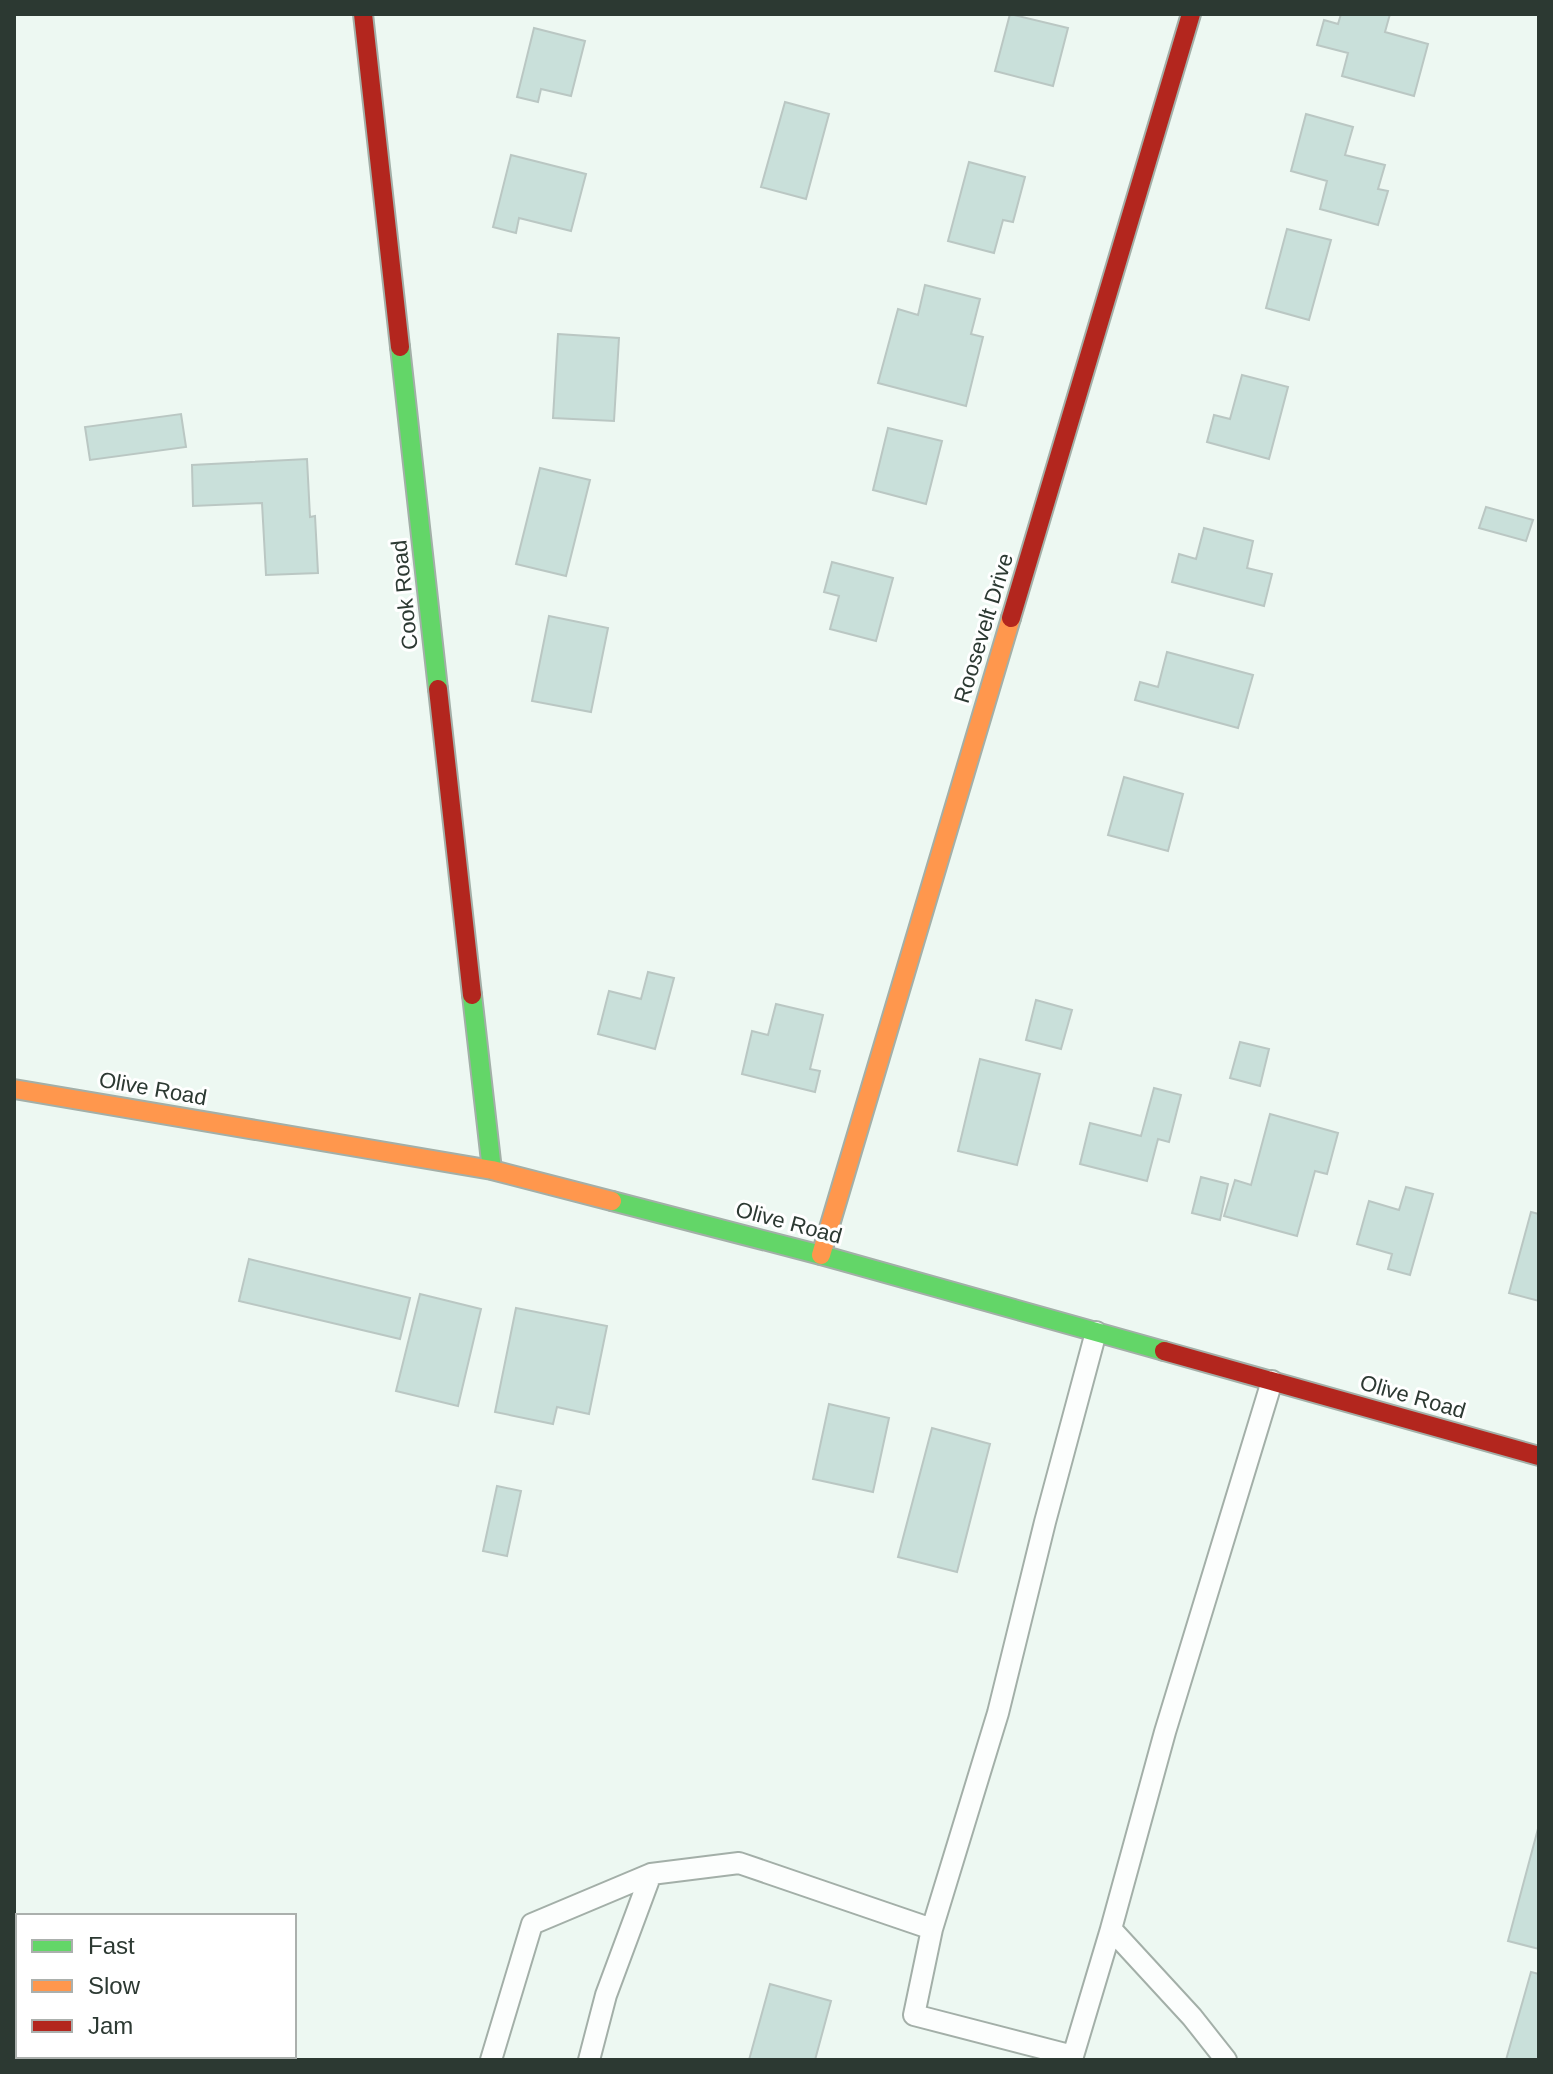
<svg xmlns="http://www.w3.org/2000/svg" width="1553" height="2074" font-family="Helvetica,sans-serif">
	<style>
		.building { fill: #c9e0da; stroke: #bac7c3; stroke-width: 2 }
		.lines { fill: none; stroke-linecap: round; stroke-linejoin: round }
		.lane-casing { stroke: #a3afa8; stroke-width: 24 }
		.fast-casing { stroke: #a3afa8; stroke-width: 22 }
		.slow-casing { stroke: #a3afa8; stroke-width: 22 }
		.jam-casing { stroke: #a3afa8; stroke-width: 22 }
		.lane { stroke: #fcfefd; stroke-width: 20 }
		.fast { stroke: #63d668; stroke-width: 18 }
		.slow { stroke: #ff974d; stroke-width: 18 }
		.jam { stroke: #b3261e; stroke-width: 18 }
		.labels { text-anchor: middle; stroke-width: 6; stroke-linejoin: round; paint-order: stroke }
		.street-label { font-size: 22px; fill: #2c3932; stroke: #fff }
	</style>
	<rect width="100%" height="100%" fill="#edf8f2"/>
	<path class="building" d="M1010,14L1068,28L1053,86L995,71Z
		M1341,14H1390L1385,32L1428,44L1414,96L1342,76L1348,53L1317,45L1324,20L1338,24Z
		M534,28L585,41L571,96L541,89L538,102L517,97Z
		M785,102L829,114L806,199L761,187Z
		M1306,114L1353,127L1345,155L1385,165L1378,189L1388,191L1378,225L1320,209L1327,181L1291,171Z
		M511,155L586,174L571,231L519,218L516,233L493,227Z
		M969,162L1025,177L1013,222L1003,220L994,253L948,241Z
		M1287,229L1331,240L1309,320L1266,308Z
		M925,285L980,299L971,334L983,337L966,406L878,383L898,309L918,315Z
		M558,334L619,338L614,421L553,418Z
		M1242,375L1288,387L1269,459L1207,442L1214,415L1230,419Z
		M181,414L186,447L90,460L85,427Z
		M888,428L942,441L926,504L873,490Z
		M307,459L310,517L315,516L318,573L266,575L262,503L193,506L192,465Z
		M540,468L590,480L566,576L516,564Z
		M1486,507L1533,520L1526,541L1479,528Z
		M1204,528L1253,541L1247,568L1272,574L1264,606L1172,582L1179,554L1196,559Z
		M832,562L893,578L876,641L830,629L839,596L824,592Z
		M549,616L608,628L591,712L532,701Z
		M1167,652L1253,675L1238,728L1135,700L1140,682L1158,687Z
		M1124,777L1183,794L1168,851L1108,835Z
		M648,972L674,978L655,1049L598,1034L609,991L641,999Z
		M1036,1000L1072,1010L1061,1049L1026,1040Z
		M776,1004L823,1015L810,1069L820,1071L815,1092L742,1074L752,1031L768,1035Z
		M1240,1042L1269,1049L1260,1086L1230,1078Z
		M980,1059L1040,1074L1017,1165L958,1151Z
		M1154,1088L1181,1095L1169,1142L1158,1139L1147,1181L1080,1164L1090,1123L1141,1136Z
		M1270,1114L1338,1133L1327,1174L1315,1171L1297,1236L1224,1216L1235,1180L1251,1185Z
		M1201,1177L1228,1184L1220,1220L1192,1213Z
		M1406,1187L1433,1194L1410,1275L1388,1269L1392,1254L1357,1244L1369,1201L1399,1210Z
		M1531,1212L1539,1214V1301L1509,1293Z
		M249,1259L410,1298L400,1339L239,1301Z
		M420,1294L481,1309L458,1406L396,1391Z
		M516,1308L607,1326L589,1414L557,1407L553,1424L495,1412Z
		M829,1404L889,1418L873,1492L813,1479Z
		M932,1428L990,1444L957,1572L898,1557Z
		M497,1486L521,1491L507,1556L483,1551Z
		M1539,1825V1949L1508,1941Z
		M1531,1972L1539,1974V2060H1506Z
		M770,1984L831,2001L815,2060H749Z"/>
	<g class="lines">
		<g class="lane-casing">
			<path id="lane" d="M932,1929L914,2015L1073,2056L1111,1929
				M491,2060L532,1924L651,1874L739,1863L932,1929L998,1713L1045,1522L1096,1332
				M589,2060L606,1995L651,1874
				M1226,2060L1192,2017L1111,1929L1165,1732L1272,1381"/>
		</g>
		<g class="fast-casing">
			<path id="fast" d="M400,347L438,689
				M472,995L492,1170
				M612,1201L821,1255L1164,1351"/>
		</g>
		<g class="slow-casing">
			<path id="slow" d="M14,1089L492,1170L612,1201
				M821,1255L1011,618"/>
		</g>
		<g class="jam-casing">
			<path id="jam" d="M363,14L400,347
				M1011,618L1191,14
				M438,689L472,995
				M1164,1351L1539,1456"/>
		</g>
		<use href="#lane" class="lane"/>
		<use href="#fast" class="fast"/>
		<use href="#slow" class="slow"/>
		<use href="#jam" class="jam"/>
	</g>
	<g class="labels">
		<g class="street-label">
			<text transform="translate(404 595) rotate(-96)" y="8">Cook Road</text>
			<text transform="translate(983 628) rotate(-73)" y="8">Roosevelt Drive</text>
			<text transform="translate(153 1088) rotate(10)" y="8">Olive Road</text>
			<text transform="translate(789 1222) rotate(15)" y="8">Olive Road</text>
			<text transform="translate(1413 1396) rotate(16)" y="8">Olive Road</text>
		</g>
	</g>
	<rect width="1553" height="2074" fill="none" stroke="#2c3932" stroke-width="32"/>
	<rect x="16" y="1914" width="280" height="144" fill="#ffffff" stroke="#abb0ad" stroke-width="2"/>
	<rect x="32" y="1940" width="40" height="12" fill="#63d668" stroke="#abb0ad" stroke-width="2"/>
	<text x="88" y="1954" font-size="24" fill="#2c3932">Fast</text>
	<rect x="32" y="1980" width="40" height="12" fill="#ff974d" stroke="#abb0ad" stroke-width="2"/>
	<text x="88" y="1994" font-size="24" fill="#2c3932">Slow</text>
	<rect x="32" y="2020" width="40" height="12" fill="#b3261e" stroke="#abb0ad" stroke-width="2"/>
	<text x="88" y="2034" font-size="24" fill="#2c3932">Jam</text>
</svg>
